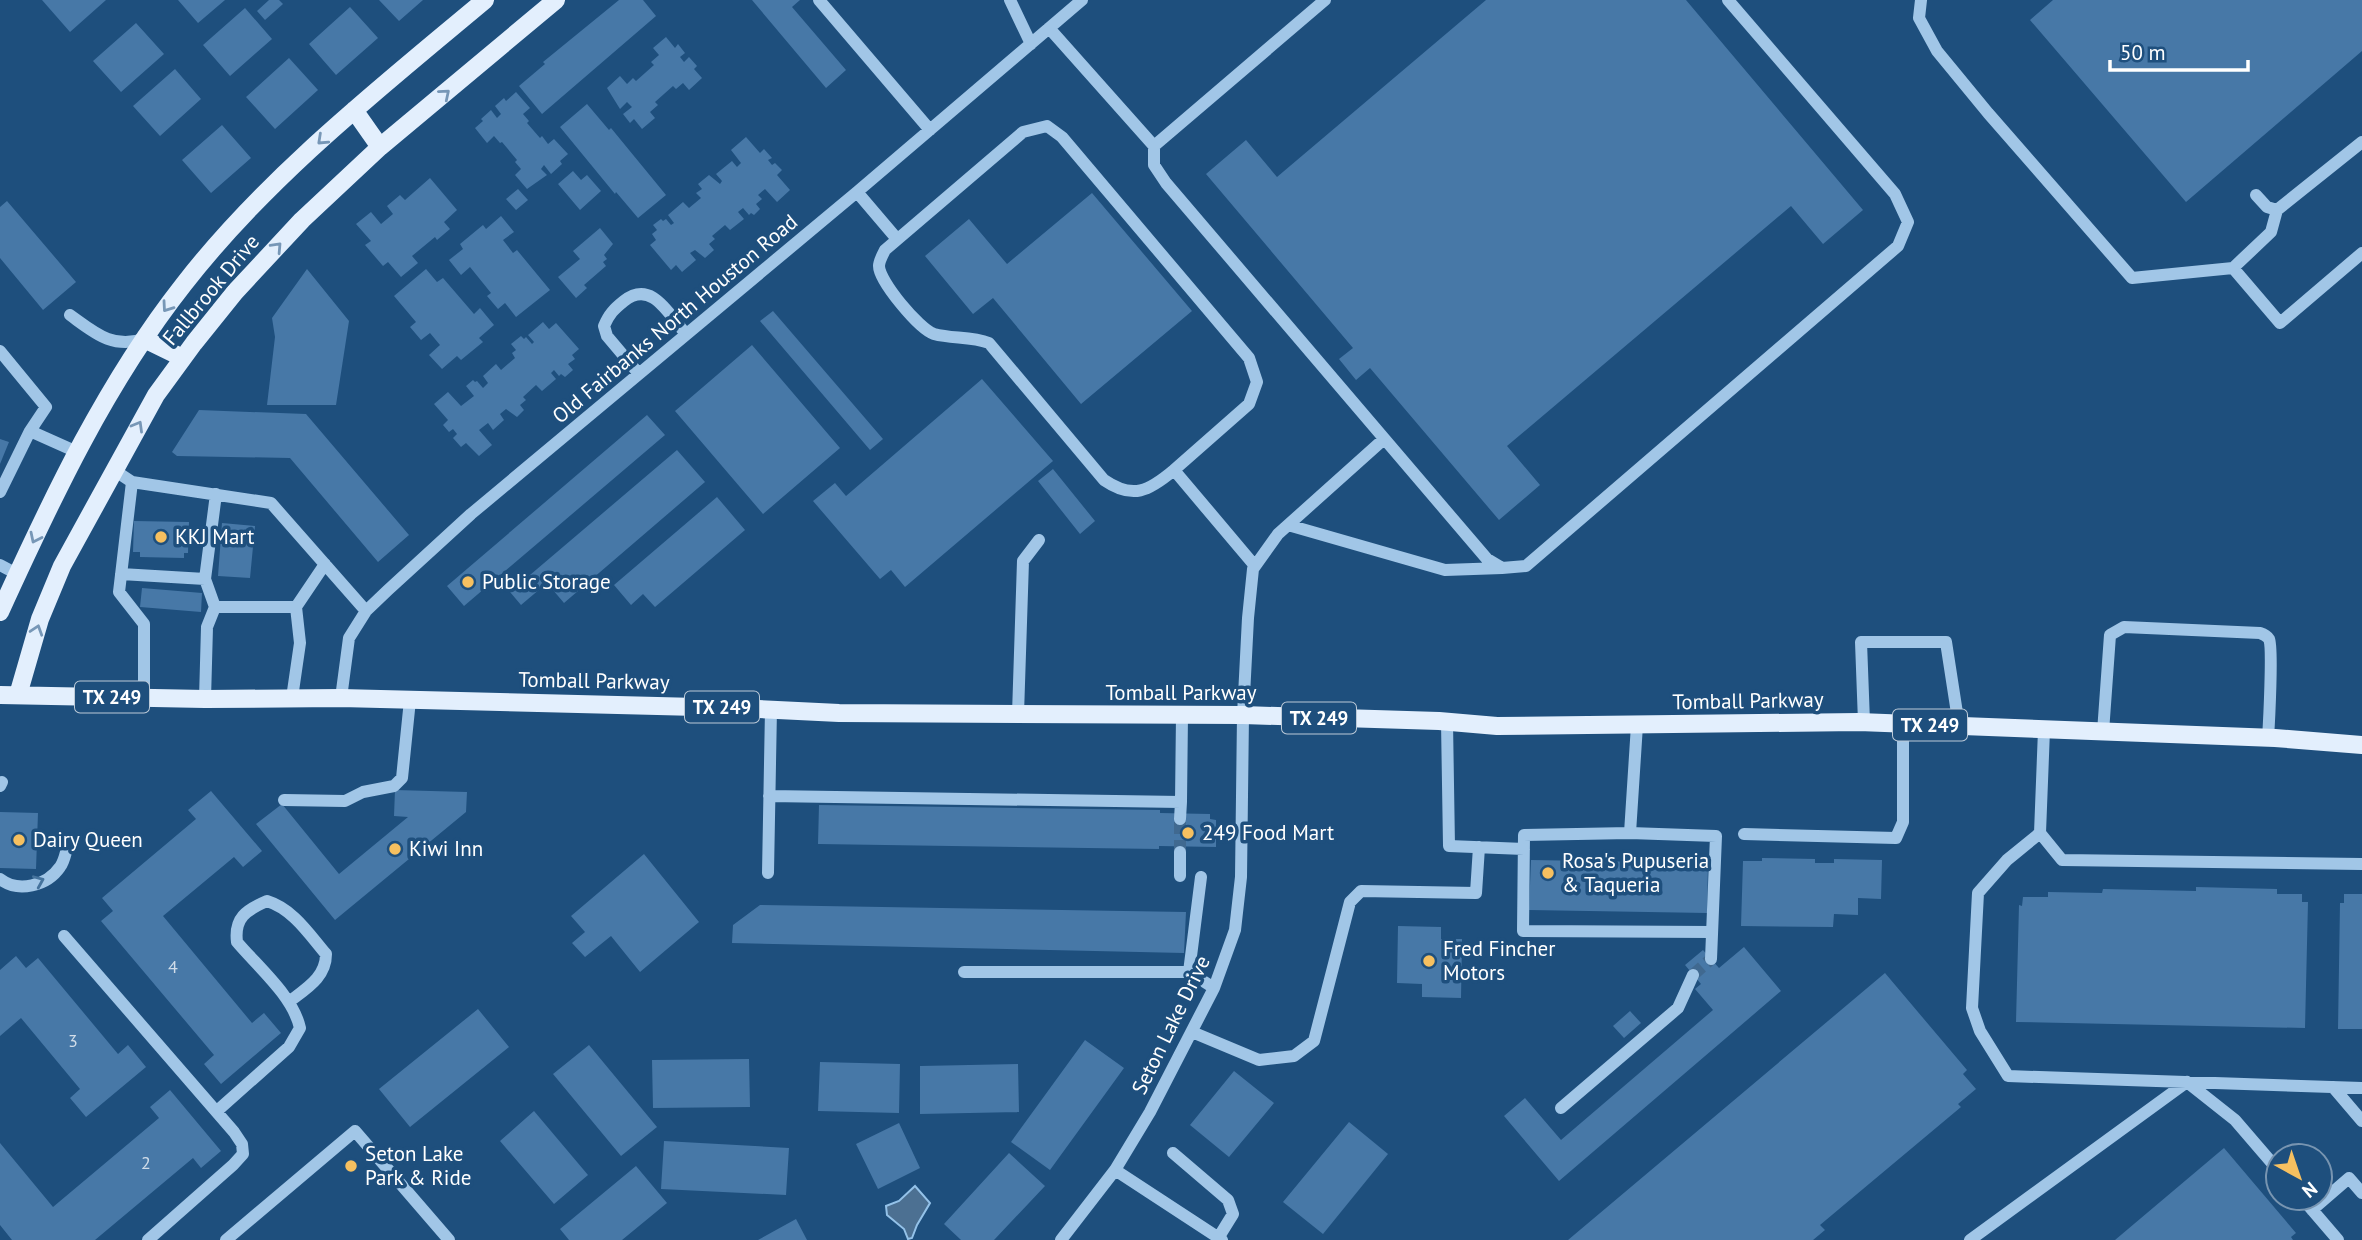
<svg xmlns="http://www.w3.org/2000/svg" width="2362" height="1240" font-family="'PT Sans',sans-serif">
	<style>
		.water { fill: #4c7092; stroke: #94c2e9; stroke-width: 2 }
		.building { fill: #4778a7 }
		.lines { fill: none; stroke-linecap: round; stroke-linejoin: round }
		.minor-tunnel { stroke: #406990; stroke-width: 12; stroke-dasharray: 12 6; stroke-linecap: butt }
		.minor { stroke: #a1c6e7; stroke-width: 12 }
		.major { stroke: #e3effd; stroke-width: 18 }
		.oneway { stroke: #7797b7 }
		.oneway2 { stroke: #45739d }
		.poi-dot { fill: #f6c060; stroke: #1e4f7d; stroke-width: 2.5 }
		.labels { text-anchor: middle; stroke-width: 7; stroke-linejoin: round; paint-order: stroke }
		.number-label { font-size: 18px; fill: #d1dde9 }
		.shield { fill: #1e4f7d; stroke: #bccad8; stroke-width: 2 }
		.shield-label { font-size: 19px; font-weight: bold; fill: #fff }
		.street-label { font-size: 21px; fill: #fff; stroke: #1e4f7d }
		.poi-label { font-size: 21px; fill: #fff; stroke: #1e4f7d; text-anchor: start }
	</style>
	<rect width="100%" height="100%" fill="#1e4f7d"/>
	<path class="water" d="M915,1186L930,1203L917,1225L912,1238L908,1239L904,1229L887,1215L886,1206L899,1201Z"/>
	<path class="building" d="M42,0H106L70,32Z
		M178,0H225L198,23Z
		M269,0H279L283,4L265,20L257,11Z
		M379,0H423L399,21Z
		M619,0H643L656,16L542,114L519,86L545,64L543,62Z
		M752,0H800L792,7L846,70L826,88Z
		M1486,0H1686L1863,210L1823,244L1791,206L1507,446L1540,485L1499,520L1370,368L1356,380L1339,359L1353,348L1206,174L1246,140L1277,177Z
		M2053,0H2362V51L2186,202L2030,20Z
		M350,7L378,38L336,75L309,44Z
		M245,8L272,39L230,76L203,45Z
		M136,23L164,54L121,92L93,61Z
		M666,37L675,48L678,44L685,53L680,57L684,62L689,57L697,66L694,69L702,78L689,90L683,83L676,89L673,86L655,102L658,105L650,112L655,118L642,129L634,119L630,123L623,114L632,107L627,102L620,109L607,88L620,76L627,84L633,78L636,81L654,65L651,62L659,55L653,48Z
		M289,58L318,90L275,129L246,97Z
		M175,69L201,99L160,136L133,106Z
		M516,92L530,108L523,114L529,121L527,123L540,138L542,136L548,144L554,139L568,154L560,161L562,164L551,174L544,165L541,169L547,175L527,189L515,175L521,169L515,162L517,160L502,142L500,143L494,136L487,143L475,128L483,121L481,119L491,110L497,118L501,114L495,106L504,98L506,101Z
		M587,104L609,130L611,128L666,195L638,218L616,192L615,194L560,127Z
		M222,125L251,158L211,193L182,160Z
		M746,137L760,153L764,149L772,158L768,160L772,165L775,163L782,170L777,175L790,190L777,202L765,189L758,195L762,199L756,204L760,209L754,215L751,213L749,215L743,208L738,212L744,219L730,230L725,225L712,236L715,239L709,244L714,250L705,258L695,250L690,253L696,260L682,272L676,265L671,270L650,245L656,240L652,234L657,230L653,225L661,219L663,221L666,219L671,225L674,223L668,215L683,202L689,208L701,198L696,193L702,189L698,184L709,175L720,184L722,181L716,174L732,161L737,167L741,163L731,150Z
		M573,171L581,180L587,175L601,191L580,210L558,184Z
		M430,178L457,210L444,222L450,229L437,240L435,237L412,256L418,263L401,277L388,262L383,266L365,245L371,241L356,224L371,212L381,224L393,214L387,206L400,195L405,200Z
		M518,189L528,200L516,210L506,199Z
		M1092,193L1192,311L1081,404L993,298L973,314L925,256L969,219L1007,264Z
		M7,201L76,282L43,310L0,258V207Z
		M501,216L514,232L503,240L513,253L517,250L550,290L516,317L505,303L498,309L487,296L491,293L470,267L461,275L449,260L463,249L460,244L483,225L486,229Z
		M600,228L613,244L604,255L607,259L603,262L606,266L584,285L587,288L576,298L558,277L580,259L573,251Z
		M307,269L349,321L336,405H267L275,337L272,318Z
		M426,269L437,282L443,278L474,314L480,308L494,325L479,338L483,342L461,360L457,356L442,369L429,355L440,345L430,333L421,340L410,327L416,322L394,296Z
		M773,311L883,439L870,450L760,321Z
		M543,322L549,329L556,323L579,349L572,355L575,359L568,364L573,370L565,377L561,374L559,376L554,370L551,373L556,379L542,391L536,385L523,397L526,400L520,405L524,410L517,417L506,409L500,414L504,420L493,430L488,423L479,430L492,445L479,456L466,443L461,447L453,438L457,434L453,429L449,432L443,425L448,420L434,404L448,392L461,406L474,396L466,386L473,380L475,382L477,381L483,388L488,383L483,376L496,364L501,370L515,358L512,353L516,350L511,344L521,336L524,339L526,337L532,344L534,342L528,335Z
		M752,345L840,448L763,514L675,411Z
		M982,379L1053,461L905,587L891,570L880,579L813,501L835,483L846,496Z
		M199,410L306,414L409,535L378,562L290,458L177,456L172,452Z
		M647,415L665,435L464,606L447,586Z
		M0,439L9,442L0,464Z
		M677,450L705,482L564,603L547,583L521,605L510,592Z
		M1053,469L1095,521L1080,534L1038,481Z
		M717,497L745,530L655,607L643,594L631,605L614,585Z
		M134,521L189,522L188,553H184V558L140,557V552H133Z
		M222,523L255,526L250,578L218,576Z
		M142,588L202,593L201,612L140,607Z
		M395,790L467,792L466,812L335,920L256,824L282,804L339,874L408,817L394,816Z
		M211,791L262,851L243,867L234,857L163,916L252,1023L264,1013L281,1033L221,1084L204,1064L214,1055L101,921L113,911L102,898L196,819L188,810Z
		M819,805L1160,810V813L1210,814V819L1216,820V847L1159,846V849L818,844Z
		M0,812L38,813L36,869L0,868Z
		M644,854L699,922L640,972L611,936L585,957L572,943L585,932L571,916Z
		M1762,858L1815,859V863H1834V859L1882,860L1881,899L1858,898V915L1834,914L1833,927L1741,926L1743,861H1762Z
		M1531,860L1708,863L1707,913L1529,910Z
		M2196,887L2277,889V894H2302V902H2308L2305,1028L2016,1022L2019,905L2022,906L2023,897H2048V892L2102,893L2103,889L2196,891Z
		M2344,894H2362V1029H2338L2340,903H2344Z
		M760,905L1186,912L1184,953L732,943L733,925Z
		M1398,926L1441,927V939H1462L1461,998L1422,997V984L1397,983Z
		M1744,947L1781,991L1559,1181L1504,1116L1525,1098L1561,1140L1713,1010L1695,989L1701,984L1685,965L1703,950L1719,968Z
		M16,956L26,968L38,958L118,1054L128,1045L146,1067L86,1117L70,1098L80,1089L21,1018L0,1036V970Z
		M1885,973L1967,1070L1963,1074L1976,1089L1958,1104L1961,1107L1820,1225L1825,1230L1813,1240H1568Z
		M478,1009L509,1047L410,1127L379,1089Z
		M1630,1011L1641,1023L1624,1038L1613,1026Z
		M1085,1040L1124,1068L1050,1170L1011,1142Z
		M589,1045L657,1127L621,1156L553,1074Z
		M749,1059L750,1107L653,1108L652,1060Z
		M820,1062L900,1064L899,1113L818,1111Z
		M1018,1064L1019,1112L920,1114V1066Z
		M1234,1071L1274,1103L1229,1157L1190,1125Z
		M170,1090L221,1151L201,1168L193,1158L95,1240H12L0,1225V1143L53,1207L159,1118L150,1107Z
		M534,1111L588,1175L554,1204L500,1141Z
		M1349,1122L1388,1154L1323,1234L1283,1202Z
		M899,1123L920,1168L878,1189L856,1144Z
		M664,1141L789,1148L786,1195L661,1189Z
		M2224,1148L2296,1233L2291,1237L2293,1240H2115Z
		M1009,1153L1045,1186L994,1240H961L944,1224Z
		M636,1166L667,1203L622,1240H569L560,1229Z
		M796,1219L807,1240H758Z"/>
	<g class="lines">
		<path class="minor-tunnel" d="M1180,852V819
			M1693,975L1711,959"/>
		<path class="minor" d="M819,0L930,130
			M1010,0L1031,44
			M1921,0L1919,18L1937,51L1988,113L2132,278L2233,268
			M1049,28L1154,146L1325,0
			M1154,146V165L1166,183L1487,559L1502,568L1526,566L1898,246L1908,222L1895,194L1728,0
			M857,192L897,239
			M2256,195L2267,207L2277,210L2362,142
			M2277,210L2271,232L2233,268L2280,323L2362,253
			M70,315C95,333 112,349 144,339
			M0,351L46,407L30,431
			M639,374L607,336L604,326C609,314 614,309 624,301C652,279 669,315 686,334
			M114,470L132,482L271,503L366,611
			M1174,470C1149,491 1133,500 1104,480L989,343C971,336 952,339 934,334C919,329 879,281 879,266C879,261 883,254 885,250L1023,132L1047,126L1062,137L1249,358L1257,382L1249,404L1174,470L1255,566
			M132,482L119,592L144,624V698
			M0,492L30,431L77,452
			M1288,525L1445,570L1502,568
			M0,565L17,574
			M121,574L205,579L215,607
			M205,579L216,494
			M292,698L300,643L296,607
			M341,698L349,638L366,611L388,590L471,514L857,192L1082,0
			M205,699L207,627L215,607H296L325,564
			M1018,714L1023,561L1039,540
			M1447,722L1449,846L1524,849
			M1864,722L1861,642H1946L1959,726
			M2044,730L2040,833L2007,860L1978,893L1972,1008L1980,1031L2008,1076L2362,1088
			M2103,732L2110,635L2124,627L2260,633C2263,634 2267,636 2269,639C2273,647 2269,723 2268,738
			M0,786L2,782
			M769,796L1181,802L1182,715
			M284,800L345,801L363,792L394,786L402,778L410,700
			M1180,819L1181,802
			M1630,833L1637,725
			M2040,833L2062,860L2362,864
			M1744,834L1896,838L1903,822V724
			M768,873L771,709
			M1180,876V852
			M1201,877L1189,972L1214,988
			M0,879C18,893 47,886 60,867C63,863 65,856 66,852
			M64,936L234,1132L242,1144L243,1154L233,1165L148,1240
			M1711,959L1716,836L1630,833L1524,835L1523,931L1712,932
			M964,972H1189
			M1192,1032L1259,1060L1294,1056L1314,1041L1350,902L1361,891L1476,893L1479,847
			M2333,1087L2362,1121
			M1561,1108L1678,1008L1693,975
			M217,1111L289,1047L300,1028C293,996 258,967 237,942C234,918 246,910 267,901C293,909 309,934 326,954C326,977 307,988 290,1001
			M1173,1153L1228,1200L1233,1214L1217,1240
			M1115,1170L1222,1240
			M2302,1198L2338,1240
			M2312,1210L2349,1178L2362,1193
			M226,1240L355,1131L449,1240
			M1061,1240L1115,1170L1150,1112L1214,988L1235,930L1241,877L1243,715L1248,618L1253,569L1278,534L1384,439
			M1970,1240L2187,1082L2235,1120L2278,1170"/>
		<path class="major" d="M354,110L380,147
			M144,339L183,358
			M0,612C52,498 106,383 184,284C267,177 381,87 485,0
			M0,695L205,699L341,698L737,708L839,713L1243,715L1439,721L1497,726L1859,722L2275,738L2362,745
			M18,695L40,619L62,566L156,395L194,343L235,292L302,220L380,147L556,0"/>
	</g>
	<defs><path id="oneway-chevron" d="M-2-3.5L2.5 0L-2 3.5" fill="none" stroke-width="1.6" stroke-linecap="round" stroke-linejoin="round" transform="scale(1.75)"/></defs>
	<g class="oneway">
		<use href="#oneway-chevron" transform="translate(445 94) rotate(-40)"/>
		<use href="#oneway-chevron" transform="translate(322 140) rotate(137)"/>
		<use href="#oneway-chevron" transform="translate(277 247) rotate(-47)"/>
		<use href="#oneway-chevron" transform="translate(167 307) rotate(125)"/>
		<use href="#oneway-chevron" transform="translate(138 426) rotate(-60)"/>
		<use href="#oneway-chevron" transform="translate(35 538) rotate(116)"/>
		<use href="#oneway-chevron" transform="translate(37 630) rotate(-72)"/>
	</g>
	<use class="oneway2" href="#oneway-chevron" transform="translate(39 881) rotate(-23)"/>
	<g class="poi-dot">
		<circle cx="161" cy="537" r="7"/>
		<circle cx="468" cy="582" r="7"/>
		<circle cx="1188" cy="833" r="7"/>
		<circle cx="19" cy="840" r="7"/>
		<circle cx="395" cy="849" r="7"/>
		<circle cx="1548" cy="873" r="7"/>
		<circle cx="1429" cy="961" r="7"/>
		<circle cx="351" cy="1166" r="7"/>
	</g>
	<g class="labels">
		<g class="number-label">
			<text x="173" y="973">4</text>
			<text x="73" y="1047">3</text>
			<text x="146" y="1169">2</text>
		</g>
		<g class="shield">
			<rect x="75" y="681.5" width="74" height="31" rx="5"/>
			<rect x="685" y="691.5" width="74" height="31" rx="5"/>
			<rect x="1282" y="702.5" width="74" height="31" rx="5"/>
			<rect x="1893" y="709.5" width="74" height="31" rx="5"/>
		</g>
		<g class="shield-label">
			<text x="112" y="704">TX 249</text>
			<text x="722" y="714">TX 249</text>
			<text x="1319" y="725">TX 249</text>
			<text x="1930" y="732">TX 249</text>
		</g>
		<g class="street-label">
			<text transform="translate(211 290) rotate(-50)" y="7">Fallbrook Drive</text>
			<text transform="translate(675 319) rotate(-40)" y="7">Old Fairbanks North Houston Road</text>
			<text transform="translate(594 681) rotate(1)" y="7">Tomball Parkway</text>
			<text x="1181" y="700">Tomball Parkway</text>
			<text transform="translate(1748 701) rotate(-1)" y="7">Tomball Parkway</text>
			<text transform="translate(1171 1025) rotate(-64)" y="7">Seton Lake Drive</text>
		</g>
		<g class="poi-label">
			<text x="175" y="544">KKJ Mart</text>
			<text x="482" y="589">Public Storage</text>
			<text x="1202" y="840">249 Food Mart</text>
			<text x="33" y="847">Dairy Queen</text>
			<text x="409" y="856">Kiwi Inn</text>
			<text x="1562" y="868">Rosa's Pupuseria<tspan x="1562" dy="24">&amp; Taqueria</tspan></text>
			<text x="1443" y="956">Fred Fincher<tspan x="1443" dy="24">Motors</tspan></text>
			<text x="365" y="1161">Seton Lake<tspan x="365" dy="24">Park &amp; Ride</tspan></text>
		</g>
	</g>
	<g transform="translate(2299 1177) rotate(140)"><circle r="33" fill="#1e4f7d" stroke="#7895b1" stroke-width="2"/>
	<path d="M0-5L12 26L0 18L-12 26Z" fill="#f6c060"/>
	<text y="-10" font-size="19" font-weight="bold" text-anchor="middle" fill="#ffffff">N</text>
	</g>
	<path d="M2110 60v10h138v-10" fill="none" stroke="#ffffff" stroke-width="3.5"/>
	<text x="2120" y="60" font-size="21" fill="#ffffff" stroke="#1e4f7d" stroke-width="5" paint-order="stroke">50 m</text>
</svg>
